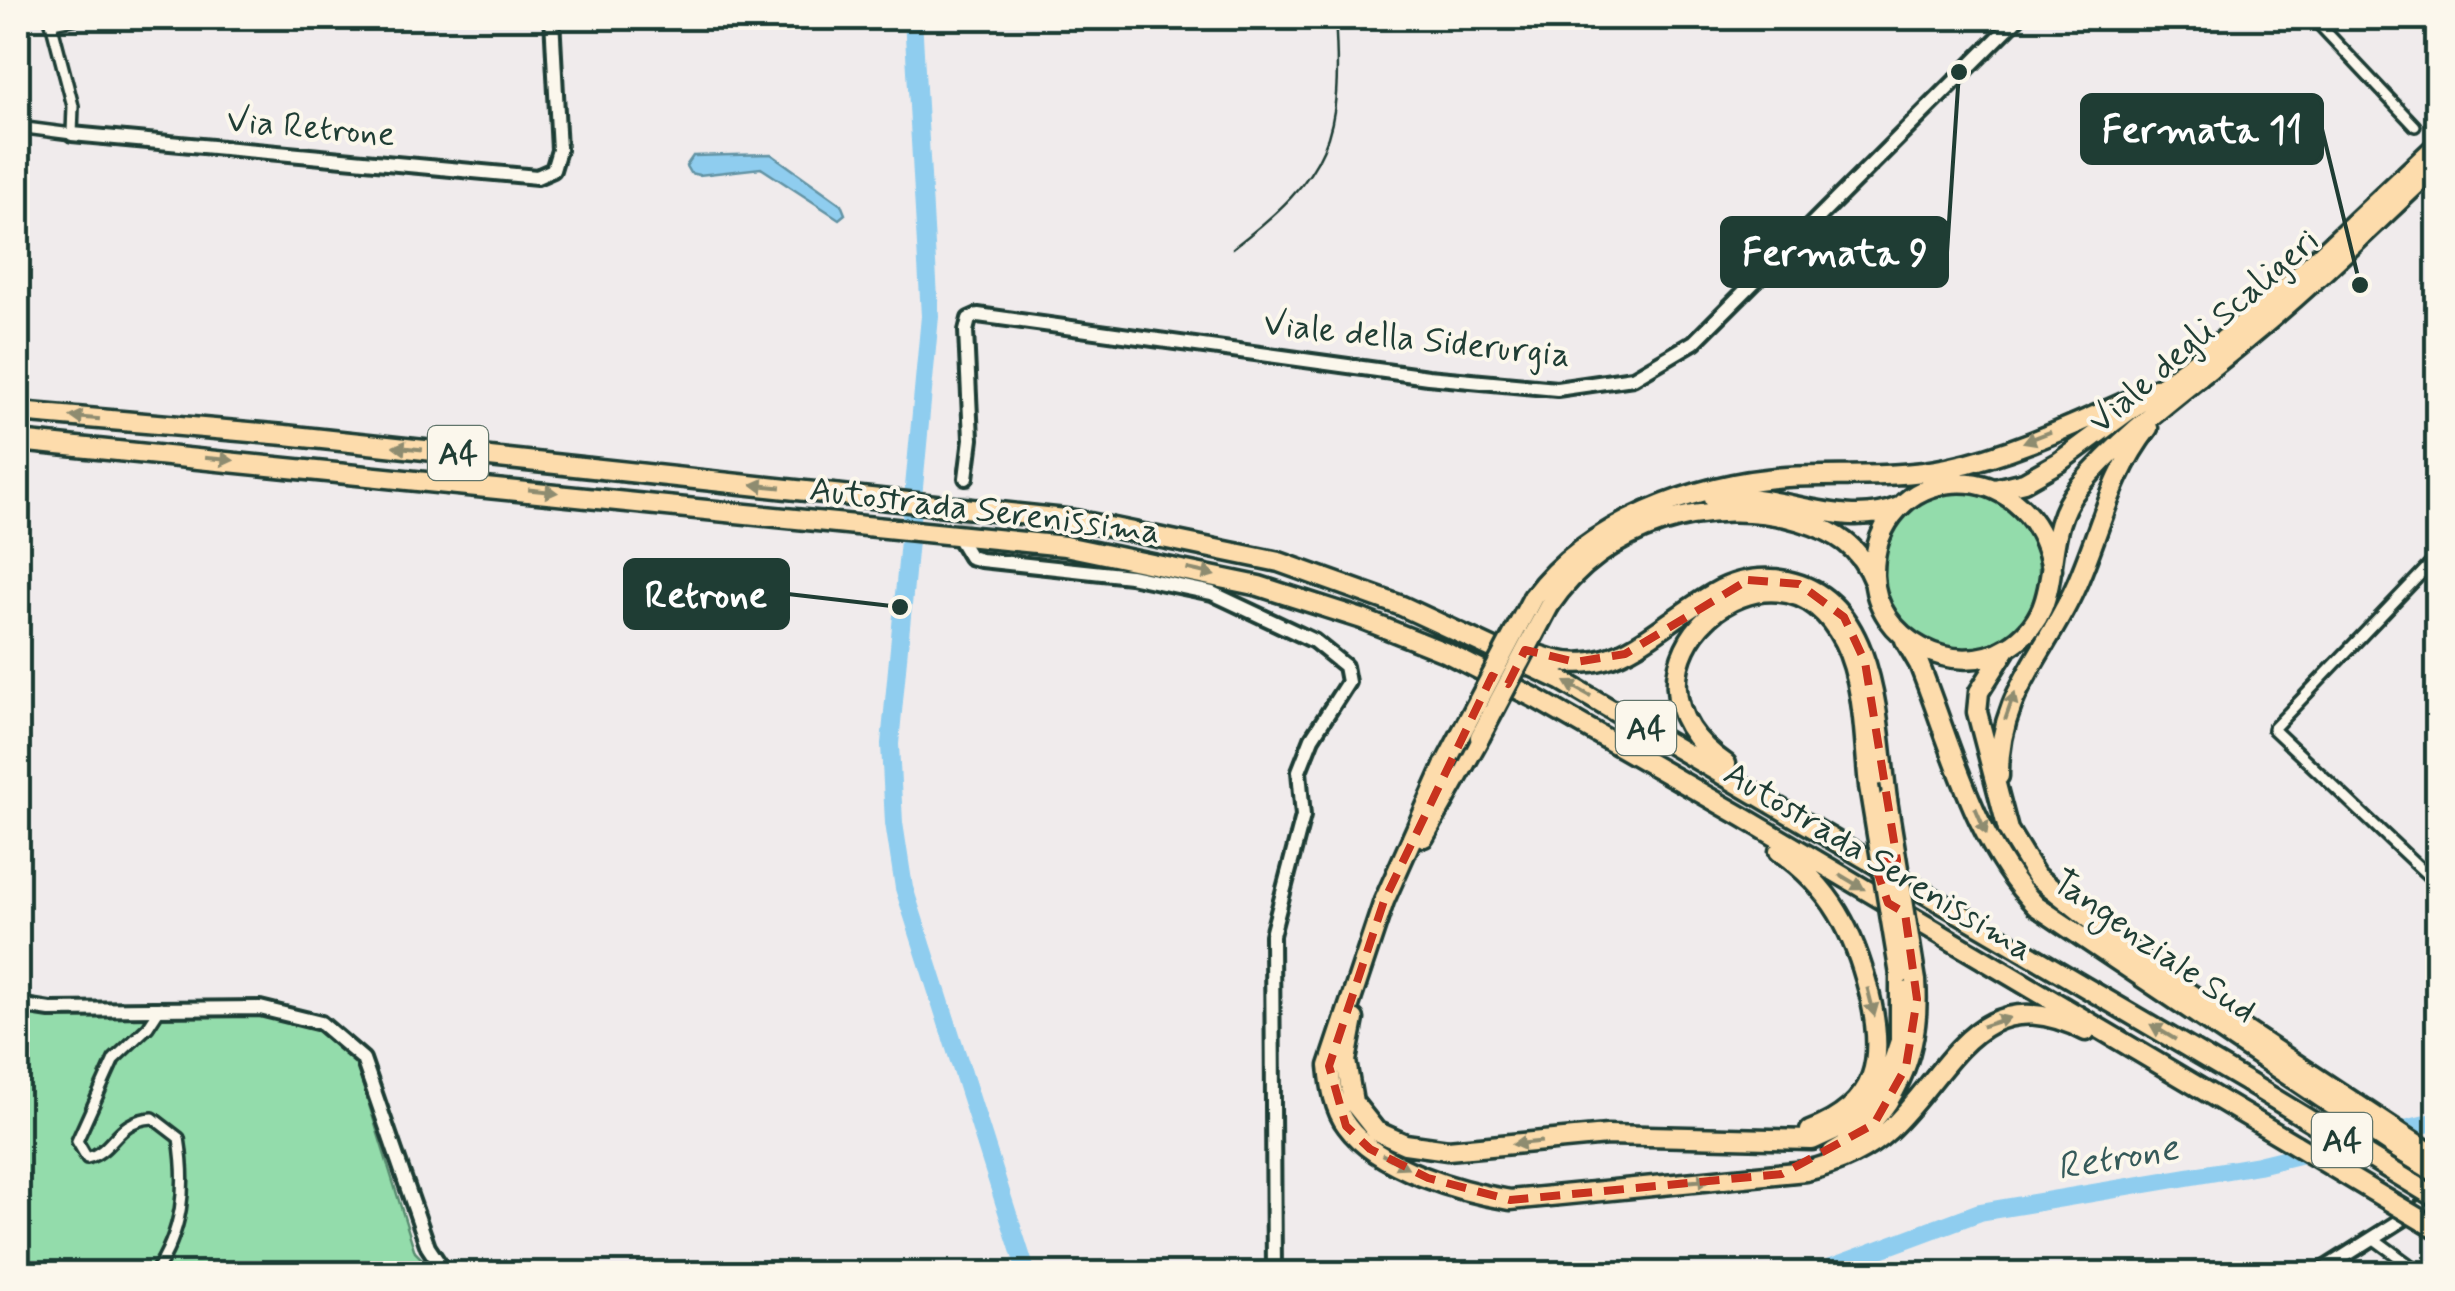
<svg xmlns="http://www.w3.org/2000/svg" width="2455" height="1291" font-family="Mynerve,sans-serif">
	<style>
		.green { fill: #93dcab; stroke: #598c70; stroke-width: 2.5 }
		.water { fill: #8fcdef; stroke: #6293a4; stroke-width: 2.5 }
		.lines { fill: none; stroke-linecap: round; stroke-linejoin: round }
		.river { stroke: #8fcdef; stroke-width: 18 }
		.secondary-tunnel { stroke: #c6c8c7; stroke-width: 12; stroke-dasharray: 12 6; stroke-linecap: butt }
		.street-casing { stroke: #1f3d34; stroke-width: 16 }
		.secondary-casing { stroke: #1f3d34; stroke-width: 20 }
		.highway-casing { stroke: #1f3d34; stroke-width: 25 }
		.street { stroke: #fbf7ec; stroke-width: 9 }
		.secondary { stroke: #fbf7ec; stroke-width: 12 }
		.highway { stroke: #fddcac; stroke-width: 18 }
		.rail { stroke: #1f3d34; stroke-width: 2.5 }
		.highway-bridge-casing { stroke: #1f3d34; stroke-width: 25; stroke-linecap: butt }
		.highway-bridge { stroke: #fddcac; stroke-width: 18 }
		.oneway { fill: #8e8c70 }
		.marked { fill: none; stroke: #c8321e; stroke-width: 8; stroke-dasharray: 20 12; stroke-linejoin: round }
		.labels { text-anchor: middle; stroke-width: 8; stroke-linejoin: round; paint-order: stroke }
		.shield { fill: #fbf7ec; stroke: #61756b; stroke-width: 2.5 }
		.shield-label { font-size: 32px; font-weight: bold; fill: #1f3d34 }
		.street-label { font-size: 35px; fill: #1f3d34; stroke: #fbf7ec }
		.water-label { font-size: 38px; font-style: italic; fill: #355a59; stroke: #fbf7ec }
		.leader { fill: none; stroke: #1f3d34; stroke-width: 4 }
		.callout-dot { fill: #1f3d34; stroke: #fbf7ec; stroke-width: 4 }
		.callout { fill: #1f3d34; stroke: #1f3d34; stroke-width: 4 }
		.callout-label { font-size: 38px; text-anchor: middle; font-weight: bold; fill: #fff }
	</style>
	<rect width="100%" height="100%" fill="#f0ebec"/>
	<filter id="ink" filterUnits="userSpaceOnUse"><feTurbulence type="fractalNoise" baseFrequency=".01" numOctaves="2"/><feDisplacementMap in="SourceGraphic" scale="20" xChannelSelector="R" yChannelSelector="G"/><feConvolveMatrix kernelMatrix="1 2 1 2 8 2 1 2 1" color-interpolation-filters="sRGB"/></filter>
	<g filter="url(#ink)">
		<path class="green" d="M1881 572a79 79 0 1 1 158 0a79 79 0 1 1-158 0Z
			M18,1010L258,1013L320,1026L355,1060L415,1252L436,1273L18,1274Z"/>
		<path class="water" d="M771,154L841,204L845,214L839,219L761,168L699,175L690,173L686,166L693,156Z"/>
		<g class="lines">
			<path class="river" d="M913,18L930,316L890,744L894,823L904,888L1027,1274
				M1813,1274L1980,1212L2258,1165L2438,1121"/>
			<path class="secondary-tunnel" d="M961,542L966,478"/>
			<g class="street-casing">
				<path id="street" d="M2313,18L2415,126
					M52,23L78,18
					M18,127L72,134L73,106L50,18
					M2438,556L2273,729L2438,885
					M2373,1238L2422,1274
					M154,1274C183,1231 187,1188 179,1138L153,1118C115,1120 115,1151 87,1158L77,1141L114,1059L148,1027L161,1007"/>
			</g>
			<g class="secondary-casing">
				<path id="secondary" d="M72,134L537,177L553,170L559,150L552,18
					M966,478L971,439L966,331L969,319L978,315L1428,377L1557,389L1633,378L1694,342L2018,18
					M961,542L970,557L981,560L1130,576L1212,593L1314,641L1345,666L1348,682L1312,738L1299,771L1303,816L1272,935L1274,1274
					M18,1005L50,1010L260,1008L321,1023L363,1059L428,1247L446,1274
					M2316,1274L2438,1197"/>
			</g>
			<g class="highway-casing">
				<path id="highway" d="M18,412L285,435L1075,520L1279,562L1402,606L1561,680L2247,1082
					M18,441L1065,546L1259,586L1362,619L1447,653L1537,699L1743,817L2296,1145
					M1995,489L2024,482L2059,462L2211,350L2277,296L2438,144
					M1713,499C1776,489 1839,532 1899,507
					M2052,569C2029,445 1873,461 1874,575C1875,640 1955,680 2008,647C2072,608 2035,540 2078,488C2129,427 2194,384 2254,333C2318,280 2377,221 2438,164
					M1533,597C1588,523 1696,483 1787,477C1840,474 1895,479 1947,468C2019,453 2092,416 2160,387
					M1549,606C1603,525 1709,494 1801,521C1836,532 1860,546 1874,582
					M1905,640L1919,664C1952,747 1974,841 2036,906L2438,1176
					M2007,648L1979,692L1977,712L2008,830L2036,876L2154,970L2438,1158
					M1523,649C1610,690 1647,631 1714,593C1737,580 1762,576 1787,581C1879,600 1877,727 1887,800
					M1445,764L1384,901L1329,1066C1331,1086 1334,1109 1347,1126C1378,1169 1461,1192 1510,1200L1806,1171C1836,1164 1866,1151 1889,1130C1952,1071 1978,976 2086,1031
					M1726,764C1588,669 1777,509 1844,642C1865,685 1864,740 1869,786
					M1999,776C1998,695 2044,657 2075,588C2100,533 2110,476 2148,428
					M1424,837L1480,737
					M1779,851C1831,887 1854,932 1869,992C1885,1057 1880,1104 1810,1131
					M1354,1019L1346,1061L1353,1102L1376,1131L1405,1144L1448,1150L1607,1135L1812,1140L1854,1121L1886,1082L1900,1041V975
					M1833,1152C1896,1117 1921,1051 1916,981"/>
			</g>
			<use href="#street" class="street"/>
			<use href="#secondary" class="secondary"/>
			<use href="#highway" class="highway"/>
			<path class="rail" d="M1233,248C1330,174 1343,136 1335,18"/>
			<g class="highway-bridge-casing">
				<path id="highway-bridge" d="M1480,737L1549,606
					M1445,764L1533,597
					M1869,786L1900,975
					M1887,800L1916,981
					M2247,1082L2438,1199
					M2296,1145L2438,1230"/>
			</g>
			<use href="#highway-bridge" class="highway-bridge"/>
		</g>
		<defs><path id="oneway-solid" d="M-6-.8H1V-3.2L6.5 0L1 3.2V.8H-6Z" transform="scale(2.5)"/></defs>
		<g class="oneway">
			<use href="#oneway-solid" transform="translate(85 418) rotate(-175)"/>
			<use href="#oneway-solid" transform="translate(2037 437) rotate(159)"/>
			<use href="#oneway-solid" transform="translate(408 448) rotate(-174)"/>
			<use href="#oneway-solid" transform="translate(219 459) rotate(5)"/>
			<use href="#oneway-solid" transform="translate(766 486) rotate(-174)"/>
			<use href="#oneway-solid" transform="translate(543 491) rotate(6)"/>
			<use href="#oneway-solid" transform="translate(1201 572) rotate(13)"/>
			<use href="#oneway-solid" transform="translate(1578 689) rotate(-151)"/>
			<use href="#oneway-solid" transform="translate(2010 706) rotate(-71)"/>
			<use href="#oneway-solid" transform="translate(1981 821) rotate(67)"/>
			<use href="#oneway-solid" transform="translate(1852 882) rotate(31)"/>
			<use href="#oneway-solid" transform="translate(1871 1002) rotate(76)"/>
			<use href="#oneway-solid" transform="translate(1996 1022) rotate(-18)"/>
			<use href="#oneway-solid" transform="translate(2163 1032) rotate(-149)"/>
			<use href="#oneway-solid" transform="translate(1527 1143) rotate(174)"/>
			<use href="#oneway-solid" transform="translate(1395 1161) rotate(27)"/>
			<use href="#oneway-solid" transform="translate(1696 1181) rotate(-4)"/>
		</g>
	</g>
	<path class="marked" d="M1748,580L1799,584L1844,617L1865,662L1897,860L1881,857L1875,865L1888,903L1905,913L1917,999L1906,1067L1874,1124L1782,1174L1510,1200L1428,1178L1370,1149L1346,1126L1329,1066L1384,901L1492,676L1508,684L1525,650L1576,662L1625,654Z"/>
	<g class="labels">
		<g class="shield">
			<rect x="428" y="426" width="60" height="54" rx="8"/>
			<rect x="1616" y="701" width="60" height="54" rx="8"/>
			<rect x="2312" y="1113" width="60" height="54" rx="8"/>
		</g>
		<g class="shield-label">
			<text x="458" y="464">A4</text>
			<text x="1646" y="739">A4</text>
			<text x="2342" y="1151">A4</text>
		</g>
		<g class="street-label">
			<text transform="translate(311 126) rotate(5)" y="12">Via Retrone</text>
			<text transform="translate(2203 330) rotate(-41)" y="12">Viale degli Scaligeri</text>
			<text transform="translate(1417 338) rotate(6)" y="12">Viale della Siderurgia</text>
			<text transform="translate(985 509) rotate(7)" y="12">Autostrada Serenissima</text>
			<text transform="translate(1879 860) rotate(31)" y="12">Autostrada Serenissima</text>
			<text transform="translate(2155 945) rotate(35)" y="12">Tangenziale Sud</text>
		</g>
		<g class="water-label">
			<text transform="translate(2117 1156) rotate(-10)" y="13">Retrone</text>
		</g>
	</g>
	<path class="leader" d="M2360 285L2322 129M1959 72L1947 252M900 607L788 594"/>
	<g class="callout-dot">
		<circle cx="2360" cy="285" r="10"/>
		<circle cx="1959" cy="72" r="10"/>
		<circle cx="900" cy="607" r="10"/>
	</g>
	<g class="callout">
		<rect x="2082" y="95" width="240" height="68" rx="10"/>
		<rect x="1722" y="218" width="225" height="68" rx="10"/>
		<rect x="625" y="560" width="163" height="68" rx="10"/>
	</g>
	<g class="callout-label">
		<text x="2202" y="142">Fermata 11</text>
		<text x="1835" y="265">Fermata 9</text>
		<text x="706" y="607">Retrone</text>
	</g>
	<rect width="2455" height="1291" fill="none" stroke="#fbf7ec" stroke-width="60"/>
	<rect x="30" y="30" width="2395" height="1231" fill="none" stroke="#1f3d34" stroke-width="4" filter="url(#ink)"/>
</svg>
